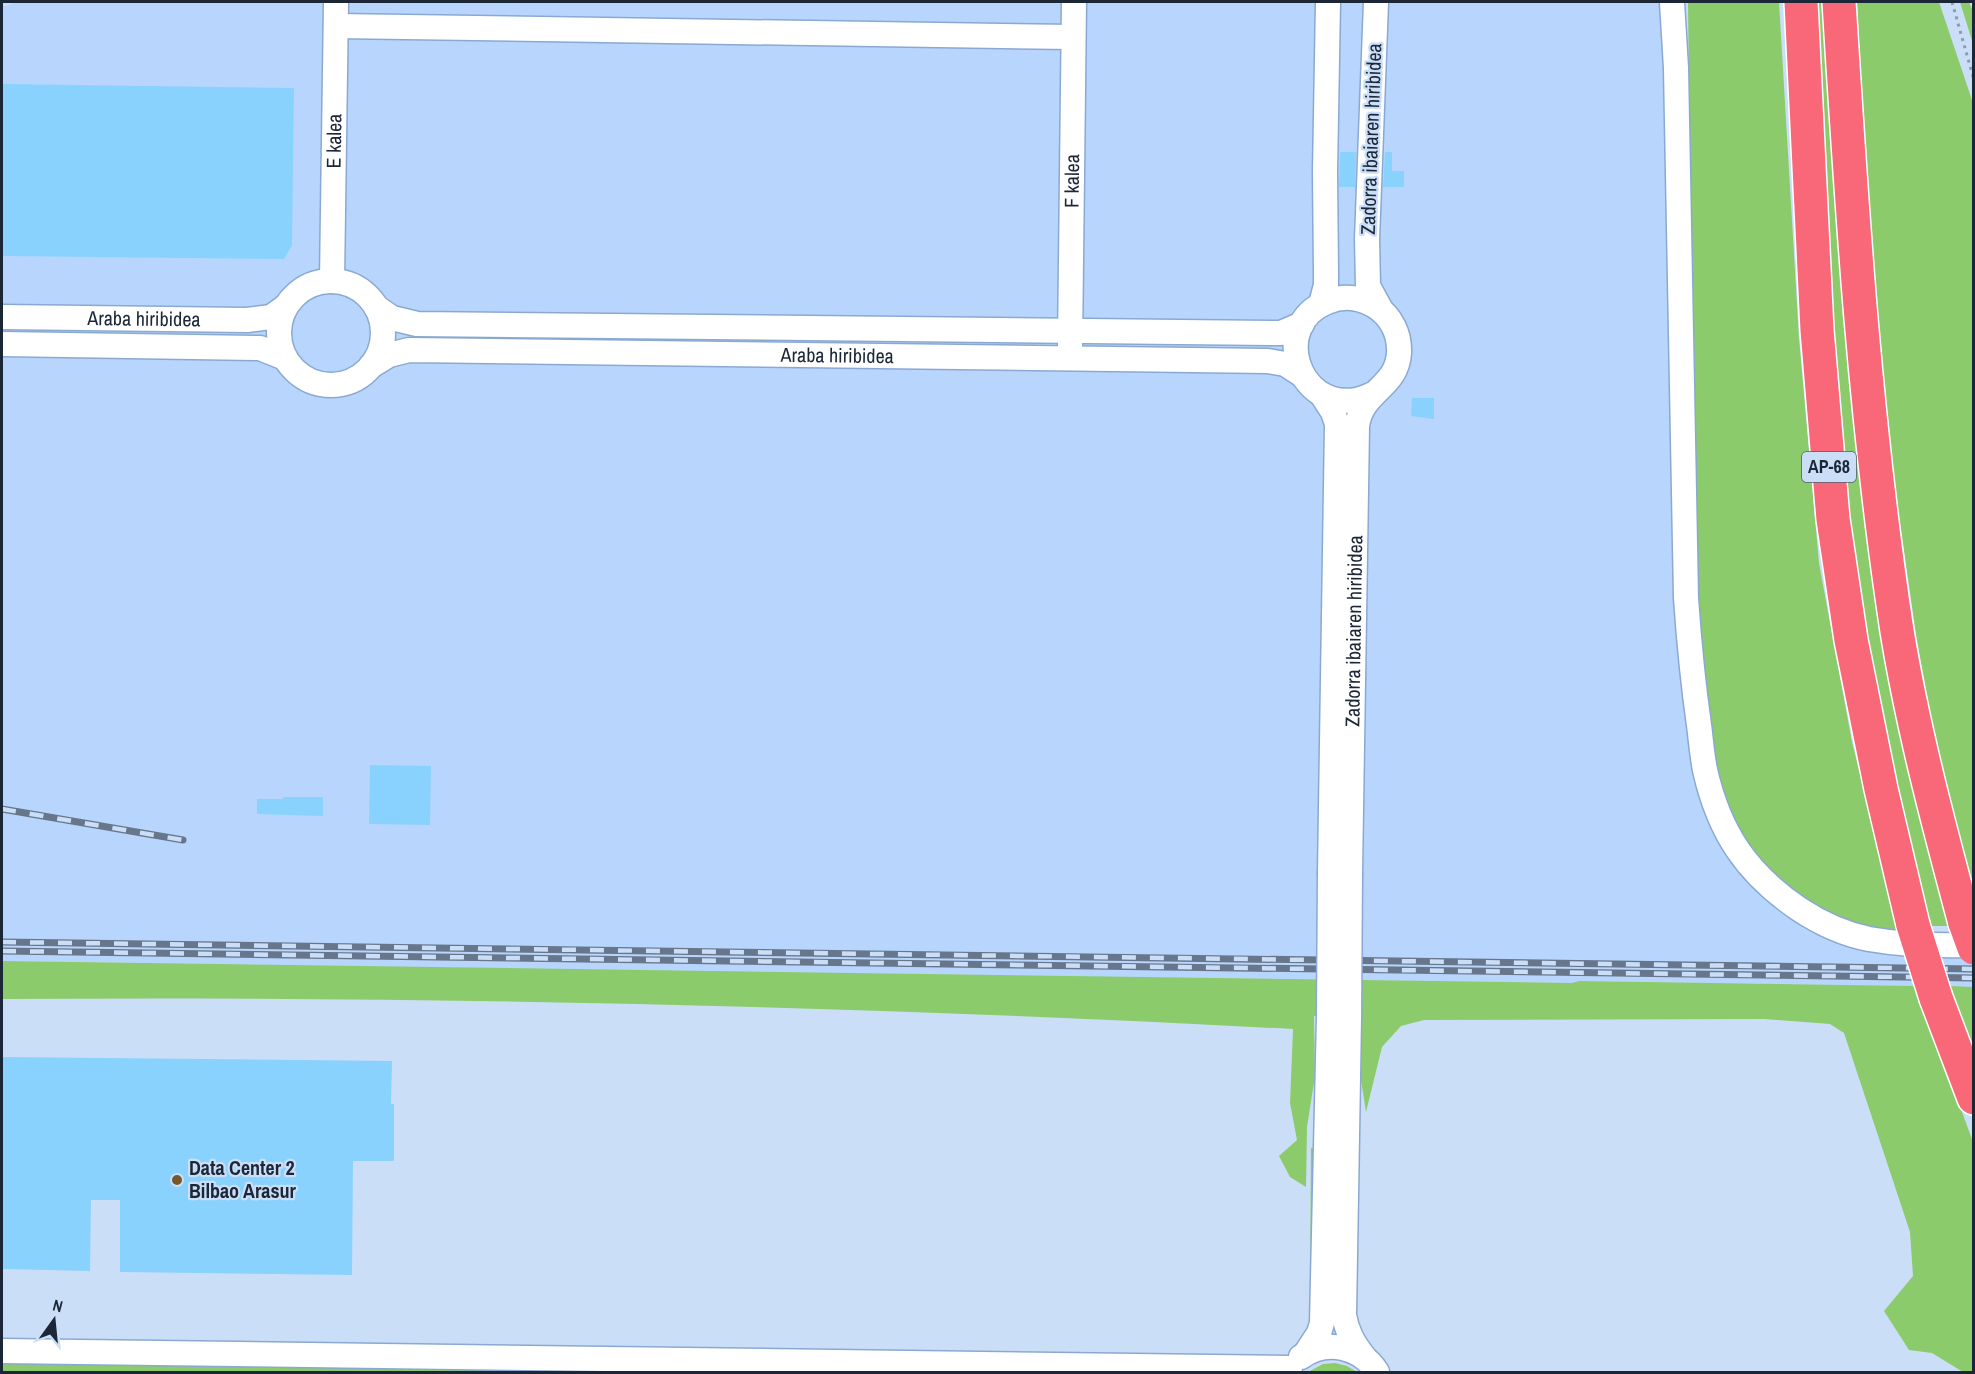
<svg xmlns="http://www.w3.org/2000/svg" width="1975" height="1374" font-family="'Archivo Narrow',sans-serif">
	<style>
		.built { fill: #b8d6fd }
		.green { fill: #8ccb6c }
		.building { fill: #89d2fd }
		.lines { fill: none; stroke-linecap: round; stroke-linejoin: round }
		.minor-casing { stroke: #8aa9d2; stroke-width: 27 }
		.highway-casing { stroke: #fff; stroke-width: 36 }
		.path { stroke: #8b9cb2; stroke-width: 3; stroke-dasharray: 3 4.5; stroke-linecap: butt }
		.minor { stroke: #fff; stroke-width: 24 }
		.highway { stroke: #f86879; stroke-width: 33 }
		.rail-casing { stroke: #67768b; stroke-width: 7 }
		.rail { stroke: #cbdef8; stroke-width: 4.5; stroke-dasharray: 14; stroke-linecap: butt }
		.minor-bridge-casing { stroke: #8aa9d2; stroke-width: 27; stroke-linecap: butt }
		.highway-bridge-casing { stroke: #fff; stroke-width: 36; stroke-linecap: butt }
		.minor-bridge { stroke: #fff; stroke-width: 24 }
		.highway-bridge { stroke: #f86879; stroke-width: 33 }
		.poi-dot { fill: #75572b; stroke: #cbdef8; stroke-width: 2 }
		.labels { text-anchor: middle; stroke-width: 4.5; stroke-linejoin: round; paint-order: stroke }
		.shield { fill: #cbdef8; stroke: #505e71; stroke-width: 1.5 }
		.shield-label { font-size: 18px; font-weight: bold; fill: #1b2737 }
		.street-label { font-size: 20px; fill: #1b2737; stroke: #cbdef8 }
		.poi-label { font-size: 20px; font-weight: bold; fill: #1b2737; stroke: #cbdef8; text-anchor: start }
	</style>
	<rect width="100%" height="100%" fill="#cbdef8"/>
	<path class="built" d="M15,2H1664L1675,540L1683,701L1693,759L1710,814L1734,868L1766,901L1809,932L1856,948L1898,953L1973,954L1974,987L1579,981L1572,983L1266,980L2,961V6H7Z"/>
	<path class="green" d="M1688,2H1779L1799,338L1819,563L1852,742L1900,932L1867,926L1820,912L1782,889L1736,832L1719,788L1708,736L1691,544V266Z
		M1813,2H1827L1861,454L1954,926H1929L1890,783L1844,521Z
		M1857,2H1939L1973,103V895L1942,777L1916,635L1892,466L1867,198Z
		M1960,2H1969L1973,11V44Z
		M2,961L1572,983L1579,981L1916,986L1973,1142V1372H1963L1932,1353L1909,1350L1884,1311L1913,1276L1910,1232L1844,1033L1830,1024L1764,1019L1424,1020L1401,1026L1382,1047L1366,1112L1361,1080L1360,1017L1314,1016L1315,1076L1307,1127L1306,1187L1290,1177L1279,1156L1297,1140L1290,1103L1293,1029C863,1006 432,996 2,999Z
		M1950,986L1973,987V1061L1957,1016Z
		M1311,1148H1316L1315,1304H1310Z
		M2,1360L925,1372H2Z
		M1335,1363L1347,1366L1357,1372H1308L1323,1364Z"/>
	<path class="building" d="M2,84L294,88L292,245L284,259L2,256Z
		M1340,152H1356L1355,187H1339Z
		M1385,152H1392V171H1404V187H1383Z
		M1412,398H1434V419L1411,416Z
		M370,765L431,766L430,825L369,824Z
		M283,797H323V816L257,814V799H283Z
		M2,1057L392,1061L391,1104H394V1161H353L352,1275L120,1272V1200H91L90,1271L2,1269Z"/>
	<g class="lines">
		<g class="minor-casing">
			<g id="minor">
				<path d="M1376,2L1367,239L1368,286L1381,310"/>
				<path d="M1672,2L1676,68L1686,598C1689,641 1693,683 1699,725C1701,740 1702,755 1705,770C1719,832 1746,873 1799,909C1820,923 1844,934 1869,939C1903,945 1939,946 1974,945"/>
				<path d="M336,26L1073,37"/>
				<path id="s1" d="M332,281L336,2"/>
				<circle cx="331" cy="333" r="52"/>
				<path d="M1321,304L1326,285V273L1325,172L1328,2"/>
				<path d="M376,307L392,318L417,324L1281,333L1302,324"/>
				<path id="s2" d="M2,317L247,320L271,317L285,307"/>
				<path d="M2,344L260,348L285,358"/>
				<path id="s3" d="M1070,347L1074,2"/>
				<path id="s4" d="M371,366L389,355L409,350L1268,361L1285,364L1302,375"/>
				<path d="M1322,395L1333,412L1337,424L1330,872"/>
				<path id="s5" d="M1350,873L1357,426C1362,390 1397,388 1399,353C1400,334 1391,316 1375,306C1360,297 1343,295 1327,302C1271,324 1296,410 1356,400C1362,399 1368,396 1373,394"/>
				<path d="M1349,1017L1344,1315C1347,1332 1353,1343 1364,1357"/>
				<path d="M2,1351L1290,1368"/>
				<path d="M1306,1353L1319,1333L1322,1323L1329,1016"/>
				<path d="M1301,1357C1327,1338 1361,1347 1377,1372"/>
			</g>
		</g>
		<g class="highway-casing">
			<path id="highway" d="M1801,2L1817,330L1833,519L1851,640L1881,789L1913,925
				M1839,2C1852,212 1865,422 1897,631C1913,729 1939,826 1965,923
				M1936,998L1974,1098"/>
		</g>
		<path class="path" d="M1952,2L1974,80"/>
		<use href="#minor" class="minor"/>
		<use href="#highway" class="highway"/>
		<g class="rail-casing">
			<path id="rail" d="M2,809L183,840
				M2,942L1974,969
				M2,951L1974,978"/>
		</g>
		<use href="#rail" class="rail"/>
		<g class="minor-bridge-casing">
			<path id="minor-bridge" d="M1329,1016L1330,872
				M1349,1017L1350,873"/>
		</g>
		<g class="highway-bridge-casing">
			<path id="highway-bridge" d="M1965,923L1974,948
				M1913,925L1936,998"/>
		</g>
		<use href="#minor-bridge" class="minor-bridge"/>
		<use href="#highway-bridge" class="highway-bridge"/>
	</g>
	<circle class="poi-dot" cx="177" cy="1180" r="6"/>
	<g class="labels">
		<rect class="shield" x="1802" y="452" width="54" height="30" rx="4.5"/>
		<g class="shield-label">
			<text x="1829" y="473">AP-68</text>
		</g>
		<g class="street-label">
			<text transform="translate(1371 139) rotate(-88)" y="7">Zadorra ibaiaren hiribidea</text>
			<text dy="7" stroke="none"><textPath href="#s1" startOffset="140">E kalea</textPath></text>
			<text dy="7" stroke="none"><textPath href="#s3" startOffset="166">F kalea</textPath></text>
			<text dy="7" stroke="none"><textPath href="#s2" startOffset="142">Araba hiribidea</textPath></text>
			<text dy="7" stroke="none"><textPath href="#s4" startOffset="470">Araba hiribidea</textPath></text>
			<text dy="7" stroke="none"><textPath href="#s5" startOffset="242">Zadorra ibaiaren hiribidea</textPath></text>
		</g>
		<g class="poi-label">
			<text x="189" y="1175">Data Center 2<tspan x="189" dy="23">Bilbao Arasur</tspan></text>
		</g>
	</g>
	<rect width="1975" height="1374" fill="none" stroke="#1b2737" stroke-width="6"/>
	<g transform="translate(54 1320) rotate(15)" stroke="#cbdef8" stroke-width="4.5" paint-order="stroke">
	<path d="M0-4.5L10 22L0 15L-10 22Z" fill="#1b2737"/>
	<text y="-9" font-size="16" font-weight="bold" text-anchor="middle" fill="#1b2737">N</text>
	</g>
</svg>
